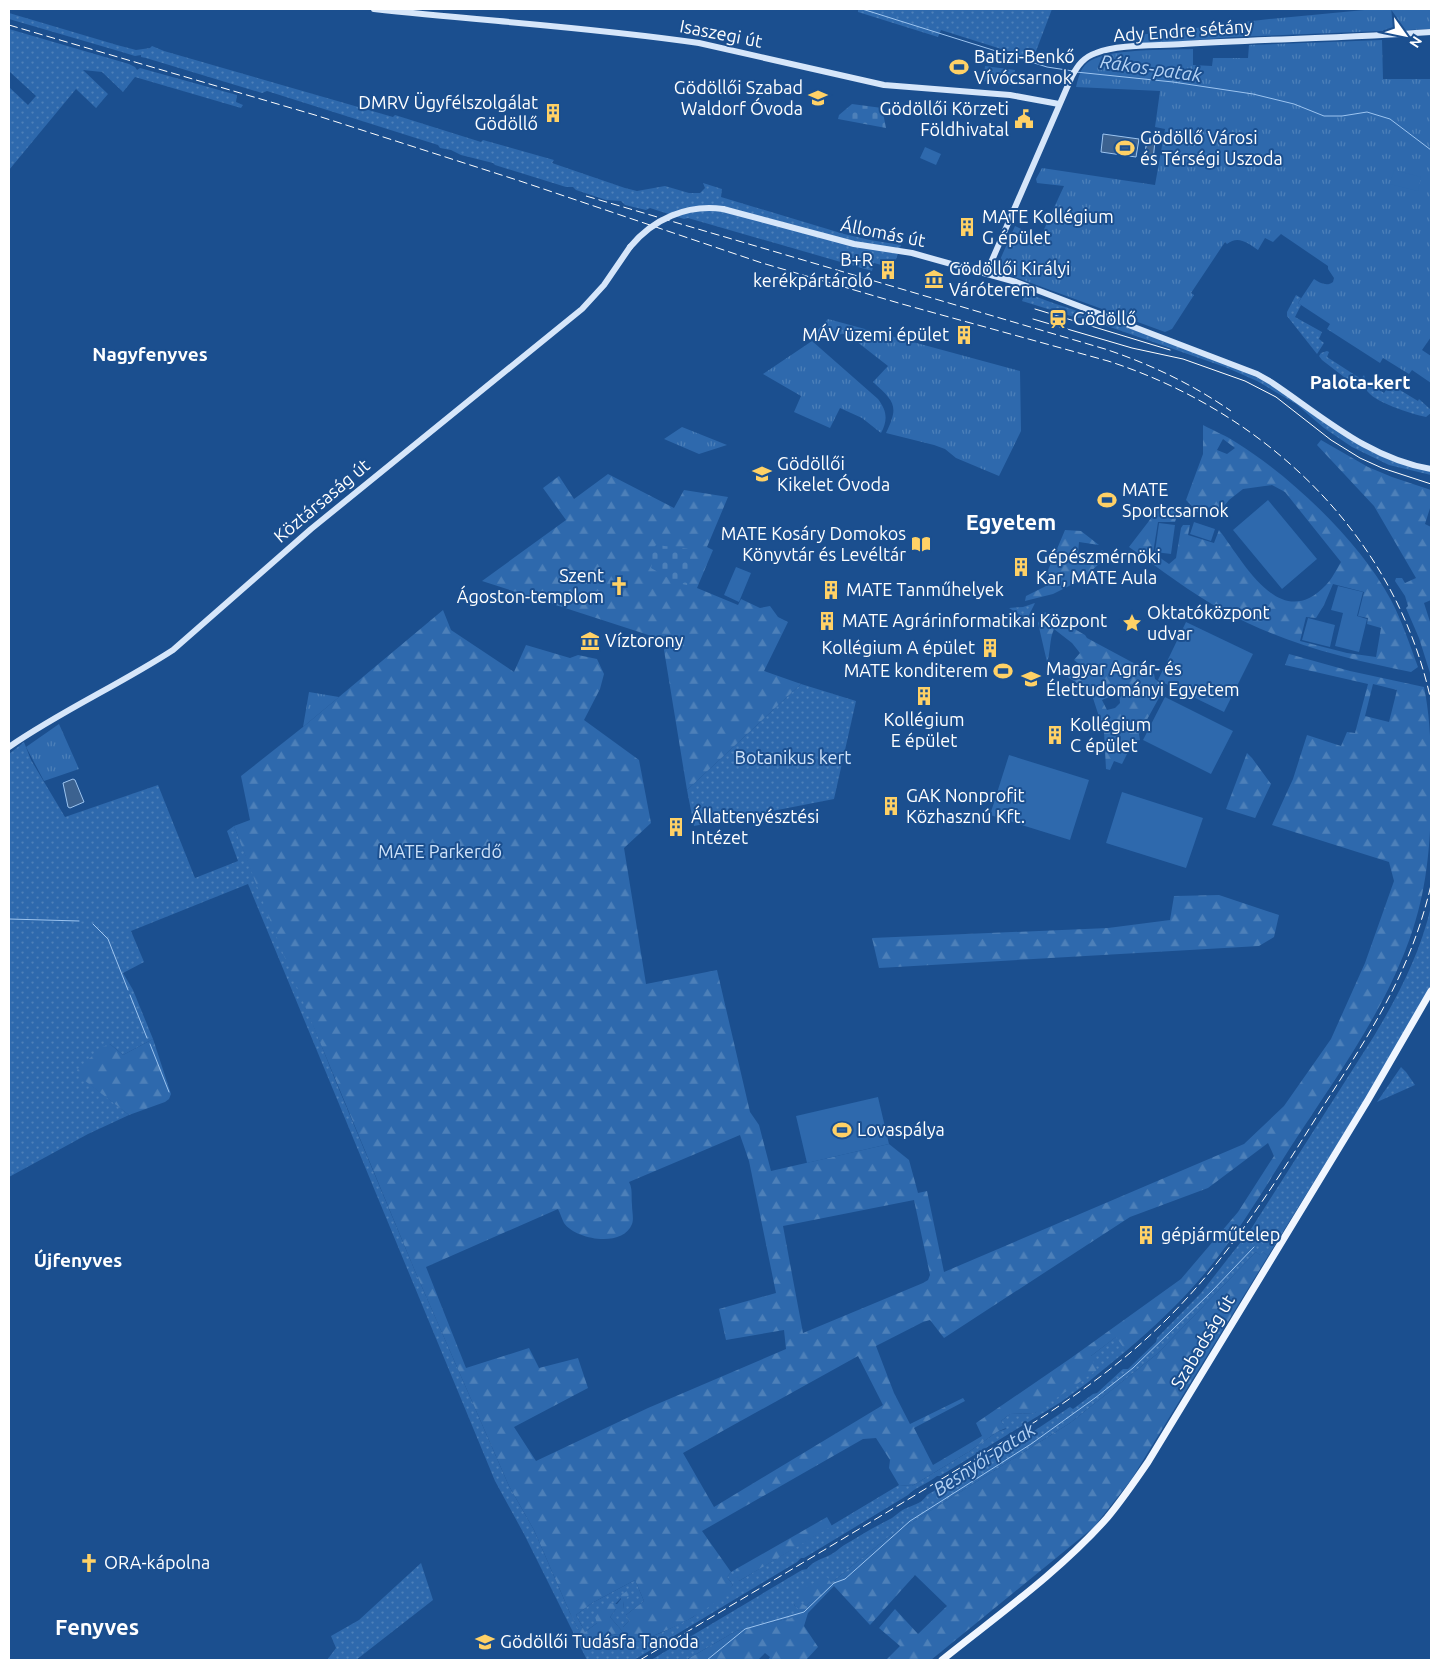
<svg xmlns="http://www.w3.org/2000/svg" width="1440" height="1669" font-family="Ubuntu,sans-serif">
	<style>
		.grass { fill: url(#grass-dots) }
		.forest { fill: url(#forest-firs); fill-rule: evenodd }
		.cemetery { fill: url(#cemetery-stones) }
		.park { fill: url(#park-tufts) }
		.pitch { fill: #2e69ad }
		.water { fill: #3c6290; stroke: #9cc4f0 }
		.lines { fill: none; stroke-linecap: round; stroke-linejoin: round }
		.stream { stroke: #9cc4f0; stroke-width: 1 }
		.secondary { stroke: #d6e6fa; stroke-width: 6 }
		.primary { stroke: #f0f6ff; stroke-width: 7 }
		.tram { stroke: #fff; stroke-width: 1 }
		.rail { stroke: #fff; stroke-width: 1; stroke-dasharray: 9 4; stroke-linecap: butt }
		.secondary-bridge { stroke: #d6e6fa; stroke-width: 6 }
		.labels { text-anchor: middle; stroke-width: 4; stroke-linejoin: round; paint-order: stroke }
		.street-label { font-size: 18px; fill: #fff; stroke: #1b4f8f }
		.poi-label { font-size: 18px; fill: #fff; stroke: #1b4f8f; text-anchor: start }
		.park-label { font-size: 18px; fill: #cfe3fa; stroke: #1b4f8f }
		.water-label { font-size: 19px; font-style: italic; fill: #b5d3f5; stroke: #1b4f8f }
		.neighbourhood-label { font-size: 19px; font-weight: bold; fill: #fff; stroke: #1b4f8f }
		.district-label { font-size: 22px; font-weight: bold; fill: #fff; stroke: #1b4f8f }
	</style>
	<defs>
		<pattern id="grass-dots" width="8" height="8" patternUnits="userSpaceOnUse" patternTransform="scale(1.25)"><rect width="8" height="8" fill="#2e69ad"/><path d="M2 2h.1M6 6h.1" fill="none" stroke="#4d80b9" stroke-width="1.8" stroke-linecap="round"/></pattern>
		<pattern id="forest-firs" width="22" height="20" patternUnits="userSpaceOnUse" patternTransform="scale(1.25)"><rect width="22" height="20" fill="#2e69ad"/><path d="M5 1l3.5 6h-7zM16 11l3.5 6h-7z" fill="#4d80b9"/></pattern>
		<pattern id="cemetery-stones" width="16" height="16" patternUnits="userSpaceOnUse" patternTransform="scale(1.25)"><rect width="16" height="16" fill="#2e69ad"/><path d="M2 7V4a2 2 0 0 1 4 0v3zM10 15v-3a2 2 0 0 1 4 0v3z" fill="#4d80b9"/></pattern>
		<pattern id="park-tufts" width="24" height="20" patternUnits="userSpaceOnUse" patternTransform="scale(1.25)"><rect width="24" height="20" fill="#2e69ad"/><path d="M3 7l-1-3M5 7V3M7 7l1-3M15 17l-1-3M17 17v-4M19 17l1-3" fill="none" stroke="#4d80b9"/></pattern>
	</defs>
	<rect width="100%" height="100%" fill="#1b4f8f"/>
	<path class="grass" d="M858,9H881L885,10L886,9H1052L1033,59L941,30L938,37L858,12Z
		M9,13L117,45L136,50L150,48L152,46L164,51L393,117L395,115L481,142L483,140L554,160L552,163L625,188L637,191L665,186L689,193H700L705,188L703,183L722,189L721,197L844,234L870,240L901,245L893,268L874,263L872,271L688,218L684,219L650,208L646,210L625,205L621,201L606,200L576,190L573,187H566L495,165L493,163L461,155L451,150L440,148L438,145L267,91L262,93L146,58L141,57V55L135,56L122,52L9,19Z
		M9,29L129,64L135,67L137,70L140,68L237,95L236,102L243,105L241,108L135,77L123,92L102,72L83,70L108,94L96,108L76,89L9,170V87L28,105L36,96L10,72L9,73Z
		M1025,293C1105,322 1191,345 1268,383L1368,450L1395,462L1431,471V475L1389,465L1352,447L1324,428L1296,404L1257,381L1225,367L1087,319L1074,317L1022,301Z
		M1296,295L1301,298L1298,303L1301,305L1295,317L1322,332L1319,339L1324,343L1317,354L1287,316V312Z
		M1327,351L1329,352L1327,357L1361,379L1364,375L1366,381L1360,388L1357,387L1322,360L1319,356L1321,353Z
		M1374,381L1376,382L1374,386L1384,393L1390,384L1418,401L1419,399L1430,409L1431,413L1426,417C1412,414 1372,402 1366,389L1368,383Z
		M1035,603L1029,615L1028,620L1009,608L1023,607Z
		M801,684L856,701L834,799L694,826L687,790Z
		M24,742L31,760L65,817L158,785L195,878L238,861L227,831L234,826L336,1082L415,1271L509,1486L534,1530L570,1613L589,1649C595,1646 605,1638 610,1636C619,1632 632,1635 637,1642L663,1632L693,1617L733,1585L727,1577L731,1572L736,1569L739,1581L899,1485L912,1486L970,1451L997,1432L1006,1429L1001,1421L1010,1414L1035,1413L1091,1356L1117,1336L1126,1351L1087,1383L1061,1402L940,1476H937C929,1483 914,1488 908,1495L804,1558H801L797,1562L634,1660H587L524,1534L495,1481L248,884L131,931L144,962L123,973L133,990L153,1039L123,1055L110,1044L81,1077L129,1115L88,1134L9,1177V754Z
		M1431,906V986L1416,1017L1268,1256L1263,1252L1261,1256L1256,1252L1157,1354L1070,1423L887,1538L831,1583L806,1606L797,1602L794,1605L801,1610L791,1618L736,1631L686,1660H651L802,1570L807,1569C813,1561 822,1559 830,1555C835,1553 840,1547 846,1544C861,1535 876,1526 892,1518C895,1516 898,1513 901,1511C910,1505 921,1505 927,1495L1025,1437L1070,1407L1073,1409L1093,1394L1097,1393L1123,1369H1128L1156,1342L1157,1338L1201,1293L1251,1229L1374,1036C1398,996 1421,952 1431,906Z
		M1401,1067L1406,1072L1415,1085L1377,1102Z
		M421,1563L433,1600L356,1660H327L336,1648L331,1636L359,1620Z
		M635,1580L644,1601L626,1615L629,1621L623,1627V1632L610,1617L616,1609H623L624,1601L621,1598L597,1623L585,1632L576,1615L592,1603Z"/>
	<path class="forest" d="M1203,425C1214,431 1227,436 1237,443C1292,477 1360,542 1391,600C1402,621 1410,645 1418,667L1411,672C1346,659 1282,643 1224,611C1191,593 1160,569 1129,547L1162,504L1178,512L1175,522H1158L1153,553L1169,564L1176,558L1181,528L1183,525H1190L1188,535L1214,543L1219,530C1244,562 1280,634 1326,585C1332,579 1336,570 1341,562L1285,492L1272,485L1243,489L1229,500L1220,511L1212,509L1201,515L1186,500L1203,454ZM1223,439L1235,448L1227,454L1217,450ZM1333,584L1364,592L1358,616L1368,618L1367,624L1381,628L1376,657L1347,653L1300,641L1306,617L1316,618L1324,605Z
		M1321,440L1368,467L1392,477L1431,490V505L1425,524L1431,527V600L1424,603L1431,625V673H1430L1419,638L1406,608L1408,606L1405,596L1395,581L1396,578H1402L1405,583L1416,578L1374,506L1317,445Z
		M608,474L674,508L684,490L728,497L707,547L713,550L697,588L738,605L741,599L760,608L770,606L778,617L788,622L764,671L801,684L687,790L664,650L667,641L482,581L566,520L543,488L559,476L574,499Z
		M1065,530L1081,531L1099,545L1079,542L1078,554L1085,565L1102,550L1109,555L1081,580L1053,594L1025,601L1026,596L1054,582L1046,575Z
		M443,610L451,630L514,672L526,645L570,658L578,655L597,659L604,674L600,689L584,720L639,760L651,823L624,848L646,984L717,970L750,1112L759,1125L771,1171L889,1144L909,1160L918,1193L927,1191L944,1272L1244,1144L1284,1106L1331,1039L1365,963L1394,881L1389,862L1272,825L1293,779L1307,735L1341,746L1347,732L1355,733L1368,684L1285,665L1289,654L1350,671L1424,687C1431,721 1431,755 1431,789C1431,837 1428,883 1413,929C1387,1009 1336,1077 1290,1148C1266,1186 1242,1226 1214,1262C1188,1295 1158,1324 1126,1351L1116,1337L1091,1356L1097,1370L1035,1413L1010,1414L1001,1421L1006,1428L997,1432L970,1451L912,1486L899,1485L889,1468L890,1460L876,1438L863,1439L702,1531L731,1572L727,1577L733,1585C709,1613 672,1629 637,1642C632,1635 618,1632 610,1636C604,1639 595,1646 589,1650L570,1613L534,1530L509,1486L415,1271L280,946L234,826L250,820L241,776L303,727ZM1373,684L1397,690L1389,722L1365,716ZM740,1135L749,1161L776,1293L719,1309L726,1340L784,1330L786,1349L648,1408L536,1461L514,1427L588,1388L578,1358L539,1368L529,1348L466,1368L426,1267L558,1209C560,1213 562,1219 564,1223C576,1240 623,1248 632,1224C634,1219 632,1211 632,1205C631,1197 633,1189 629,1182ZM1268,1143L1274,1156L1238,1212L1181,1279L1071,1358L976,1423L982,1436L933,1465L914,1428L965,1401L963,1398L910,1424L894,1393L876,1346L923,1322L930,1320L944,1338L1130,1217L1208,1188ZM914,1200L930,1275L928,1280L923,1283L803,1333L783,1226ZM858,1356L883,1405L714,1507L683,1453ZM635,1580L644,1601L626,1615L629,1621L623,1627V1632L610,1617L616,1609L620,1611L623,1609L624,1601L629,1595L627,1591L621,1595V1599L617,1604L607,1603L595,1617L597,1623L585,1632L576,1615L592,1603Z
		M1045,612L1085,635L1087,638L1154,674L1155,679L1165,687L1139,734L1140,740L1133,742L1122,764L1114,761L1110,770L1106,769L1104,732L1091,692L1055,669L1077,673L1088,666L1078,663L1074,660L1080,653L1072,643L1054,629C1049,640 1051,651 1047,662L1038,623ZM1119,693L1120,703L1115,708L1107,710L1102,700Z
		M1247,753L1252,758L1271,784L1255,818L1226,809Z
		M1219,895L1279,915L1274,937L1259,946L879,968L872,938L1108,928L1170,920L1174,896Z
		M153,1039L171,1094L169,1099L165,1102L129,1115L80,1077L77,1070L102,1047L110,1044L123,1055Z
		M1256,1252L1260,1255L1263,1252L1268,1256L1131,1480L1094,1527L931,1660H886L900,1646L879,1628L895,1609L918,1634L947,1606L915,1575L870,1625L834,1586L808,1613L804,1626L818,1647L806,1660H768L770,1657L765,1653L758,1660H686L736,1631L791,1618L800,1610L794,1605L797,1601L806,1606L810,1602L801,1596V1589L827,1577L831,1583L887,1538L1070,1423L1157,1354Z
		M827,1517L832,1526L739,1581L734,1576L736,1569Z"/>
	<path class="cemetery" d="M852,104L882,108L886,128L838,119L839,115Z
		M656,545L690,549V579L687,585L677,583L651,568L652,564L648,554Z"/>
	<path class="park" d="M1375,9H1431V29L1232,37L1132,46L1131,36L1269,19Z
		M1382,40L1383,79H1431V337L1422,350L1431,356V383L1412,370L1409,374L1383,358L1380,363L1327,329L1330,324L1298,303L1314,279C1320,283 1327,287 1333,282L1334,278L1328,269V266L1281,234L1273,242L1265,238L1258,250C1248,243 1238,235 1227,244L1225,242L1191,293L1194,295L1172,329L1165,332L1004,273L999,268V262L1015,226L1040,238L1064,186L1037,183L1036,179L1042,168L1155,185L1165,129L1155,127L1160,91L1076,87C1078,79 1080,69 1087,63C1104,48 1169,50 1193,49V65L1212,66L1213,58H1248L1249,45Z
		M828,319L1020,371L1021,431L999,476L956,458L945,449L934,445L886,433C899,406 895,402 873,382L888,366L847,334L813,335Z
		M812,341L878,399C887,411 888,420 881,433L862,418L840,408L830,428L794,412L801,396L763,374Z
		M682,427L727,445L699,454L664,439Z
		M309,692L339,697L303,727Z
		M59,724L79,769L44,781L26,747Z"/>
	<path class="pitch" d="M985,66L1015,70L1013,85L983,81Z
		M925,147L941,154L936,165L920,158Z
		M1394,170L1421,177L1418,191L1390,184Z
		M1268,500L1317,559L1282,589L1233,530Z
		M1194,522L1215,529L1211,541L1190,534Z
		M1159,523L1175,525L1171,554L1155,552Z
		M736,567L751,573L739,602L724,595Z
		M1338,586L1363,592L1357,616L1367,619L1359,652L1335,646L1343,613L1331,610Z
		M1308,618L1335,625L1330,647L1302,640Z
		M1186,622L1253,654L1224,712L1158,680Z
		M1165,697L1233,731L1211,774L1143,740Z
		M1009,755L1089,780L1070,840L990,815Z
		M1122,792L1203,818L1186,868L1106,843Z
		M878,1097L889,1144L807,1163L796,1116Z"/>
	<path class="water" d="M1103,134L1139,139L1136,157L1101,152Z
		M1147,140L1155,141L1153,160L1144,159Z
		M73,779L75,780L84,802L70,808L68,807L63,783Z"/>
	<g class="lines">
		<path class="stream" d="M862,9L1047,67L1073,71
			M1076,72L1173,82L1253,94L1294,104L1324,116H1342L1367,112L1390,119L1431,150
			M9,919L79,921
			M93,924L108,939L128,990
			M130,995L147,1038
			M150,1044L169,1092
			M707,1660L745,1629L804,1612L834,1583L845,1579L910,1521L1031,1444L1095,1398L1133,1368L1212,1291L1254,1247"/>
		<path class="secondary" d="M374,9C482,21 591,27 699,43L884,85L1010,95L1059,104
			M723,209L854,244L912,253L1016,282L1257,374L1271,382C1322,416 1369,459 1431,469
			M986,274L1072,76C1078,65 1084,57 1096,53C1119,44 1158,46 1183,44C1266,39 1349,38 1431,32
			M9,747C61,711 119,685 173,650L311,529L582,309L604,285L630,247"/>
		<path class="primary" d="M942,1660C998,1615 1059,1572 1107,1518C1122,1500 1135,1481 1148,1462L1368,1100L1431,991"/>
		<path class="tram" d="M1035,309L1170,350
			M1033,319L1132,348L1183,359L1245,381L1276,397L1331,440L1360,458L1382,468L1431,484"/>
		<path class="rail" d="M9,25L315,115L520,181L762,263L902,304L1108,361C1266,412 1396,536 1431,701
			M586,196L1105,349C1150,364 1192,384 1231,411
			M640,1660C738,1601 837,1543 935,1483C1016,1434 1097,1388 1164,1322C1229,1258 1276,1182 1324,1105C1371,1032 1411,971 1431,885"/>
		<path class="secondary-bridge" d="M630,247C653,219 687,204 723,209"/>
	</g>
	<defs>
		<g id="stadium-bare" transform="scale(1.5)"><path d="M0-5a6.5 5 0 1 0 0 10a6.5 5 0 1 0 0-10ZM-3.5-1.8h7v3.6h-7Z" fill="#ffd166" stroke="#1b4f8f" stroke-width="2.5" paint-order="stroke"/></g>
		<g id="school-bare" transform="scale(1.5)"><path d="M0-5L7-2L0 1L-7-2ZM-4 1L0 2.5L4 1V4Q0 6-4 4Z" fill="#ffd166" stroke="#1b4f8f" stroke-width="2.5" paint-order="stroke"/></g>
		<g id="building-bare" transform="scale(1.5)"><path d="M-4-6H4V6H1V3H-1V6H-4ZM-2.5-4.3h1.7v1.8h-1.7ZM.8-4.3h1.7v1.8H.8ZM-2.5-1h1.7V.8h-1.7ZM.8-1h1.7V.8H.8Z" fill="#ffd166" stroke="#1b4f8f" stroke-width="2.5" paint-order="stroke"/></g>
		<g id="civic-bare" transform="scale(1.5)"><path d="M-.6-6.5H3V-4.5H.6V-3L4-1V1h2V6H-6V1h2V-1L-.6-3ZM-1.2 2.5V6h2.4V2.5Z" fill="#ffd166" stroke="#1b4f8f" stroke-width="2.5" paint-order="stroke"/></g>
		<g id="museum-bare" transform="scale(1.5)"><path d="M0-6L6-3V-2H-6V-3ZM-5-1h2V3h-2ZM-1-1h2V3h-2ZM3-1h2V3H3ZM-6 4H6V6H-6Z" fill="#ffd166" stroke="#1b4f8f" stroke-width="2.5" paint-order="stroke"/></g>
		<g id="station-bare" transform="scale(1.5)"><path d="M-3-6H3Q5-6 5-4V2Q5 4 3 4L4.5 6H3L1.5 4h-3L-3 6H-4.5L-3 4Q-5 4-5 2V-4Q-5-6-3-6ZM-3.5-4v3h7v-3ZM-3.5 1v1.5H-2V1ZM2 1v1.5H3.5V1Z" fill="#ffd166" stroke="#1b4f8f" stroke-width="2.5" paint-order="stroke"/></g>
		<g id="library-bare" transform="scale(1.5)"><path d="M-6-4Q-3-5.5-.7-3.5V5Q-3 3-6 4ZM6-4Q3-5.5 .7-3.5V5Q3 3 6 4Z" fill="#ffd166" stroke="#1b4f8f" stroke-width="2.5" paint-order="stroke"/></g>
		<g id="church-bare" transform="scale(1.5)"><path d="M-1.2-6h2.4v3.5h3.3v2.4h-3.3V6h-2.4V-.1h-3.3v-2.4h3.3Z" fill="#ffd166" stroke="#1b4f8f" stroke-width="2.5" paint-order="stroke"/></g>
		<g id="sight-bare" transform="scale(1.5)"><path d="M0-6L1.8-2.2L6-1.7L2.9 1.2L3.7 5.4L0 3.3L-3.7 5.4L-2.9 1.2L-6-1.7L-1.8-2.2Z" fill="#ffd166" stroke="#1b4f8f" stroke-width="2.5" paint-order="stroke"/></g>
		<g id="university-bare" transform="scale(1.5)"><path d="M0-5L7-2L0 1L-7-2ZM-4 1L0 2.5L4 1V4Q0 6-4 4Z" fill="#ffd166" stroke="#1b4f8f" stroke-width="2.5" paint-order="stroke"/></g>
	</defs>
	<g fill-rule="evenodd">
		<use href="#stadium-bare" x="959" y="67"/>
		<use href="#school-bare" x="818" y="98"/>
		<use href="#building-bare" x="553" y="113"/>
		<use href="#civic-bare" x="1024" y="119"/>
		<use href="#stadium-bare" x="1125" y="148"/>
		<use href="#building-bare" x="967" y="227"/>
		<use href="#building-bare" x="888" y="270"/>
		<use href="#museum-bare" x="934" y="279"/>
		<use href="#station-bare" x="1058" y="319"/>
		<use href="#building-bare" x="964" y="335"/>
		<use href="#school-bare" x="762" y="474"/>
		<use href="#stadium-bare" x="1107" y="500"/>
		<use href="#library-bare" x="921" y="544"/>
		<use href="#building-bare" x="1021" y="567"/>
		<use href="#church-bare" x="619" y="586"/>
		<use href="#building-bare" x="831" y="590"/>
		<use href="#building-bare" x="827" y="621"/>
		<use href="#sight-bare" x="1132" y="623"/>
		<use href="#museum-bare" x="590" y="641"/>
		<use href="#building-bare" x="990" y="648"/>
		<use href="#stadium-bare" x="1003" y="671"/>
		<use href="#university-bare" x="1031" y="679"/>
		<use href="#building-bare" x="924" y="696"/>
		<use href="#building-bare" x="1055" y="735"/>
		<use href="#building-bare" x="891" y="806"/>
		<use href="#building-bare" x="676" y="827"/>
		<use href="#stadium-bare" x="842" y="1130"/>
		<use href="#building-bare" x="1146" y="1235"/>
		<use href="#church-bare" x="89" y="1563"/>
		<use href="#school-bare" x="485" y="1642"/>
	</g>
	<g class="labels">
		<g class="street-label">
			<text transform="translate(1183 31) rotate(-4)" y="6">Ady Endre sétány</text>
			<text transform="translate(721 34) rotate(11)" y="6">Isaszegi út</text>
			<text transform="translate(883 233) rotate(11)" y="6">Állomás út</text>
			<text transform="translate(322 501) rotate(-40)" y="6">Köztársaság út</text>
			<text transform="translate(1203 1342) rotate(-59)" y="6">Szabadság út</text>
		</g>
		<g class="poi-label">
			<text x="974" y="63">Batizi-Benkő<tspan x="974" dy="21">Vívócsarnok</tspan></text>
			<text x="803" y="94" text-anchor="end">Gödöllői Szabad<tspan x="803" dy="21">Waldorf Óvoda</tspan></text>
			<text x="538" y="109" text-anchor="end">DMRV Ügyfélszolgálat<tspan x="538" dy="21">Gödöllő</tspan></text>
			<text x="1009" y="115" text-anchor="end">Gödöllői Körzeti<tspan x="1009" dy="21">Földhivatal</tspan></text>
			<text x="1140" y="144">Gödöllő Városi<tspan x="1140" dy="21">és Térségi Uszoda</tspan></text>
			<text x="982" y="223">MATE Kollégium<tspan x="982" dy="21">G épület</tspan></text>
			<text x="873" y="266" text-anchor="end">B+R<tspan x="873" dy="21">kerékpártároló</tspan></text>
			<text x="949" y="275">Gödöllői Királyi<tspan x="949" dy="21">Váróterem</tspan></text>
			<text x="1073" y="325">Gödöllő</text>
			<text x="949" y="341" text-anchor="end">MÁV üzemi épület</text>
			<text x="777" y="470">Gödöllői<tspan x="777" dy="21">Kikelet Óvoda</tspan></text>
			<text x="1122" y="496">MATE<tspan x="1122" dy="21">Sportcsarnok</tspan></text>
			<text x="906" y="540" text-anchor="end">MATE Kosáry Domokos<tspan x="906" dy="21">Könyvtár és Levéltár</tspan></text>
			<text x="1036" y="563">Gépészmérnöki<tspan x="1036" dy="21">Kar, MATE Aula</tspan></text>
			<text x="604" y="582" text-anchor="end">Szent<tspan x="604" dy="21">Ágoston-templom</tspan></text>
			<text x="846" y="596">MATE Tanműhelyek</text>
			<text x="1147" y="619">Oktatóközpont<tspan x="1147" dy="21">udvar</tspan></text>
			<text x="842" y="627">MATE Agrárinformatikai Központ</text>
			<text x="605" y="647">Víztorony</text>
			<text x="975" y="654" text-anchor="end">Kollégium A épület</text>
			<text x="1046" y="675">Magyar Agrár- és<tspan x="1046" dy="21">Élettudományi Egyetem</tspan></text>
			<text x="988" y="677" text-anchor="end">MATE konditerem</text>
			<text x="924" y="726" text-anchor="middle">Kollégium<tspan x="924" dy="21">E épület</tspan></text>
			<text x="1070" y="731">Kollégium<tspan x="1070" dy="21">C épület</tspan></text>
			<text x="906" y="802">GAK Nonprofit<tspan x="906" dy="21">Közhasznú Kft.</tspan></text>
			<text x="691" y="823">Állattenyésztési<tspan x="691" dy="21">Intézet</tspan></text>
			<text x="857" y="1136">Lovaspálya</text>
			<text x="1161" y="1241">gépjárműtelep</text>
			<text x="104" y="1569">ORA-kápolna</text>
			<text x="500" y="1648">Gödöllői Tudásfa Tanoda</text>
		</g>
		<g class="park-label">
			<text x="793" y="764">Botanikus kert</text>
			<text x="440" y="858">MATE Parkerdő</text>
		</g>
		<g class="water-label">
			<text transform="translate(1151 68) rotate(8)" y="7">Rákos-patak</text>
			<text transform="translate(984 1459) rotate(-33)" y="7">Besnyői-patak</text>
		</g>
		<g class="neighbourhood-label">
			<text x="150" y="361">Nagyfenyves</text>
			<text x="1360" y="389">Palota-kert</text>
			<text x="78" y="1267">Újfenyves</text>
		</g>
		<g class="district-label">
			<text x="1011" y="530">Egyetem</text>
			<text x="97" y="1635">Fenyves</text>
		</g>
	</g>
	<rect width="1440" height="1669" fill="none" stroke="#ffffff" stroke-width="20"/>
	<g transform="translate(1405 35) rotate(123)" stroke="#1b4f8f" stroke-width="4" paint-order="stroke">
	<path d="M0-4L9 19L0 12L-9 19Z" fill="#ffffff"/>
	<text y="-8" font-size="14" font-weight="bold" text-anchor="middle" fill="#ffffff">N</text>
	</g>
</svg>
